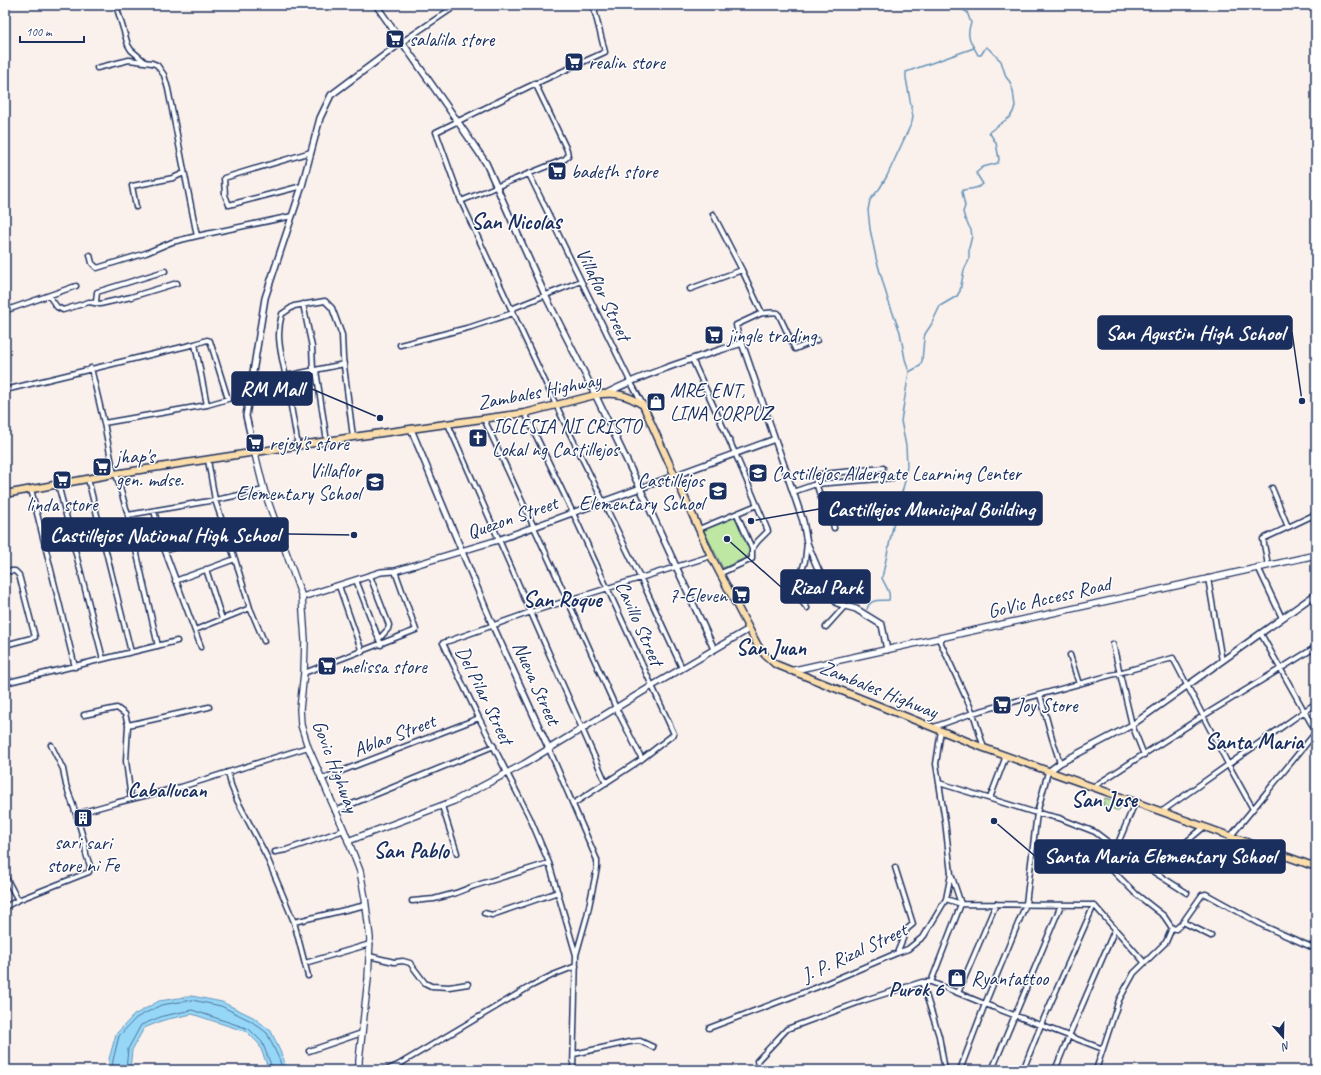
<svg xmlns="http://www.w3.org/2000/svg" width="1321" height="1075" font-family="Caveat,sans-serif">
	<style>
		.green { fill: #bee7a4; stroke: #6c8b81 }
		.water { fill: #96d7f7; stroke: #6594ba }
		.lines { fill: none; stroke-linecap: round; stroke-linejoin: round }
		.shore { stroke: #4c729b; stroke-width: 1 }
		.stream { stroke: #6594ba; stroke-width: 1.5 }
		.minor-casing { stroke: #1b2f5e; stroke-width: 7 }
		.tertiary-casing { stroke: #1b2f5e; stroke-width: 8 }
		.secondary-casing { stroke: #1b2f5e; stroke-width: 8 }
		.primary-casing { stroke: #1b2f5e; stroke-width: 9 }
		.minor { stroke: #fff; stroke-width: 4 }
		.tertiary { stroke: #fff; stroke-width: 5 }
		.secondary { stroke: #fff; stroke-width: 5.5 }
		.primary { stroke: #faddab; stroke-width: 6 }
		.labels { text-anchor: middle; stroke-width: 3; stroke-linejoin: round; paint-order: stroke }
		.poi-label { font-size: 20px; fill: #1b2f5e; stroke: #fff; text-anchor: start }
		.street-label { font-size: 20px; fill: #1b2f5e; stroke: #fff }
		.neighbourhood-label { font-size: 21px; font-weight: bold; fill: #1b2f5e; stroke: #fff }
		.quarter-label { font-size: 22px; font-weight: bold; fill: #1b2f5e; stroke: #fff }
		.leader { fill: none; stroke: #1b2f5e; stroke-width: 1.5 }
		.callout-dot { fill: #1b2f5e; stroke: #fff; stroke-width: 1.5 }
		.callout { fill: #1b2f5e; stroke: #1b2f5e; stroke-width: 1.5 }
		.callout-label { font-size: 21px; text-anchor: middle; font-weight: bold; fill: #fff }
	</style>
	<rect width="100%" height="100%" fill="#fbf1ec"/>
	<filter id="ink" filterUnits="userSpaceOnUse"><feTurbulence type="fractalNoise" baseFrequency=".025" numOctaves="2"/><feDisplacementMap in="SourceGraphic" scale="8" xChannelSelector="R" yChannelSelector="G"/><feConvolveMatrix kernelMatrix="1 2 1 2 8 2 1 2 1" color-interpolation-filters="sRGB"/></filter>
	<g filter="url(#ink)">
		<path class="green" d="M734,515L750,549L747,557L723,568L703,529Z
			M1105,798L1121,804L1119,811L1103,805Z"/>
		<path class="water" d="M192,996L222,1002L253,1017L271,1031L284,1060L286,1070H269L259,1044L247,1032L192,1014L164,1020L144,1028L132,1050L130,1070H109V1059L116,1034L134,1015L159,1001Z"/>
		<g class="lines">
			<path class="shore" d="M112,1070L113,1060L119,1036L136,1018L161,1005L192,1000L221,1006L251,1021L267,1033L280,1061L282,1070
				M126,1070L128,1049L141,1025L163,1016L192,1010L249,1029L262,1042L273,1070"/>
			<path class="stream" d="M909,372L920,366L922,361L924,338L925,334L931,325L940,306L957,296L960,291L964,270L969,260V248L972,236L971,230L965,219L963,212L965,206L962,192L963,190C971,188 977,190 983,184L976,173L983,167L998,163L999,159L996,143L989,132L1010,117L1013,112L1015,106L1013,91L1010,82L1006,77L1001,61L989,49L986,47L981,55H978C972,43 965,37 971,23L967,12L954,5
				M867,609C870,598 880,601 889,600C891,591 885,586 882,578L895,517L905,481L907,465L906,446L901,421L909,372L905,359L900,332L888,300L876,258L870,229L868,210L870,200L880,188L887,176L912,122L913,117L906,78V72L974,48"/>
			<g class="minor-casing">
				<path id="minor" d="M116,5L128,45L131,50L145,62
					M593,5L605,52L528,87L436,132L461,201L513,313L556,405L641,579L682,668
					M402,42L457,5
					M97,68L129,60L152,63L157,65L164,75L168,89L197,236L292,216
					M529,174L630,381L642,403
					M302,186L229,205L225,195L224,178L311,152
					M461,201L565,159L568,156L567,150L535,83
					M136,207L132,186L173,178L184,173
					M713,214L742,270L762,313C768,314 772,311 778,313L795,349L817,340
					M90,255L92,263L97,268L146,253L172,242L197,236
					M690,289L742,270
					M49,296L57,307L63,310L89,302L100,304L131,297L177,283
					M96,302L97,292L165,271
					M303,304L312,347L313,370
					M511,309L581,281
					M5,310L10,309L76,286
					M742,343L738,334L736,325L762,313
					M400,345L471,327L513,313
					M692,359L735,453L768,531L758,541L752,549
					M91,368L104,423L114,474
					M316,370L327,442
					M286,376L344,364
					M5,390L195,344L207,405
					M525,413L573,513L674,734L642,759L573,804
					M484,419L568,601L616,708L642,759
					M104,423L207,405L228,399L210,341L207,340L195,344
					M448,424L606,783
					M298,446C294,424 290,401 286,378C282,356 275,337 282,314L294,306L325,301L332,308L342,335L343,358L353,437
					M208,460L215,500L235,559L250,608L264,641
					M813,473L823,505L826,513L832,519L834,528
					M116,474L128,515L158,646
					M813,475L883,468
					M88,479L131,652
					M58,484L103,659
					M1272,488L1288,527
					M31,489L75,667
					M793,492L816,484L892,478
					M154,511L165,551L201,647
					M128,515L215,500L264,490
					M699,529L757,505
					M807,543L805,561L795,593L807,608
					M165,551L225,529
					M1268,565L1263,539L1316,514
					M1258,567L1282,618
					M206,569L222,619
					M5,571H15L19,575L35,637L5,645
					M721,573L752,559V549L737,514
					M370,576L389,625L388,629L379,639
					M1208,578L1222,661
					M356,580L381,645
					M175,581L235,559
					M339,586L362,652
					M826,627L845,606
					M195,630L250,608
					M1261,634L1316,732
					M939,639L973,713L984,748
					M1113,644L1132,725L1144,755
					M1070,655L1079,684
					M304,673L416,630L395,571
					M5,683L177,641
					M1040,695L1052,738L1060,763
					M84,715L117,708L125,714L128,725L126,761L131,799
					M128,725L209,707
					M934,727L973,713L1173,658L1228,764L1253,809
					M51,745L63,769L66,785L76,814
					M549,749L597,860V868L587,916L576,955
					M228,772L231,785L237,800L266,855L294,922L308,976
					M321,779L479,718
					M939,783L1033,812L1059,818L1095,832L1116,848L1187,893
					M1093,787L1203,716L1316,647
					M990,798L1006,756
					M442,806L457,853
					M335,811L494,746
					M1161,812L1316,703
					M1230,837L1316,732
					M275,852L286,850L344,830
					M895,867L913,924L907,929L897,953
					M1153,870L1204,827
					M951,874L961,904
					M5,876L18,900
					M946,899L961,904
					M412,901L434,899L456,893L474,886L549,863
					M5,907L18,900L89,872L90,866L86,854L85,844L76,814L115,803L181,787L308,747
					M484,913L492,915L558,892
					M294,922L366,905
					M1183,922L1211,936
					M1172,928L1176,929L1183,922L1202,895L1206,894L1264,926L1316,949
					M369,956L394,962L403,961L410,963L425,983L431,986L449,987L468,984
					M305,963L370,944
					M922,982L939,1036L945,1070
					M931,982L961,904L1094,905L1144,962
					M958,993L996,904
					M709,1028L815,988L897,953L908,949L924,936L946,899L951,874L945,821L936,764L941,730
					M309,1051L362,1033
					M574,1054L629,1042L640,1041L653,1047
					M386,1070L398,1065L531,986L553,975L576,966
					M573,1070L576,955L549,863L530,818L479,718L443,643L531,612L711,556
					M760,1070L757,1061L787,1029L865,1000L922,982H931L985,1004L1103,1049
					M960,1070L985,1004L1026,904L1037,813L1048,772
					M992,1070L1061,905
					M1023,1070L1041,1025L1094,905
					M1055,1070L1069,1036L1115,929
					M1096,1070L1119,1000L1134,973L1166,942L1172,928L1164,916L1136,894L1107,865L1116,848L1135,803"/>
			</g>
			<g class="tertiary-casing">
				<path id="tertiary" d="M376,5L458,122L486,163L545,295L592,388L640,488L714,649
					M607,393C650,371 696,358 742,343L803,521L807,543L818,569L832,597L837,603L845,606L856,609L882,625L887,650
					M411,429L493,626L549,749
					M255,454L246,416L265,298L302,186L320,118L331,95L402,42
					M302,597L381,572L395,571L498,540L775,439
					M1048,772L1060,763L1132,725L1316,594"/>
			</g>
			<g class="secondary-casing">
				<path id="secondary" d="M255,454L264,490L302,597L305,640L304,673L300,709L301,725L308,747L344,830L360,871L365,898L370,938L368,979L359,1060V1070
					M790,671L1316,555
					M348,841L454,801L524,764L652,686L749,629"/>
			</g>
			<g class="primary-casing">
				<path id="primary" d="M5,494L114,474L353,437L525,413L595,395C615,392 626,394 643,405L711,556L758,646L765,655L775,664L984,748L1316,867"/>
			</g>
			<use href="#minor" class="minor"/>
			<use href="#tertiary" class="tertiary"/>
			<use href="#secondary" class="secondary"/>
			<use href="#primary" class="primary"/>
		</g>
	</g>
	<defs>
		<g id="supermarket-square" transform="scale(1)"><rect x="-9" y="-9" width="18" height="18" rx="4" fill="#1b2f5e" stroke="#fff"/><path d="M-6-5.5h2.5l.6 2H6L4.5 2H-2.5L-4.4-4H-6ZM-1.5 3.2a1.3 1.3 0 1 0 .1 0ZM3 3.2a1.3 1.3 0 1 0 .1 0Z" fill="#fff"/></g>
		<g id="shop-square" transform="scale(1)"><rect x="-9" y="-9" width="18" height="18" rx="4" fill="#1b2f5e" stroke="#fff"/><path d="M-5-2.5h2.3a2.7 3.5 0 0 1 5.4 0H5L5.5 6h-11ZM-1.5-2.5h3a1.5 2.3 0 0 0-3 0Z" fill="#fff"/></g>
		<g id="church-square" transform="scale(1)"><rect x="-9" y="-9" width="18" height="18" rx="4" fill="#1b2f5e" stroke="#fff"/><path d="M-1.2-6h2.4v3.5h3.3v2.4h-3.3V6h-2.4V-.1h-3.3v-2.4h3.3Z" fill="#fff"/></g>
		<g id="school-square" transform="scale(1)"><rect x="-9" y="-9" width="18" height="18" rx="4" fill="#1b2f5e" stroke="#fff"/><path d="M0-5L7-2L0 1L-7-2ZM-4 1L0 2.5L4 1V4Q0 6-4 4Z" fill="#fff"/></g>
		<g id="building-square" transform="scale(1)"><rect x="-9" y="-9" width="18" height="18" rx="4" fill="#1b2f5e" stroke="#fff"/><path d="M-4-6H4V6H1V3H-1V6H-4ZM-2.5-4.3h1.7v1.8h-1.7ZM.8-4.3h1.7v1.8H.8ZM-2.5-1h1.7V.8h-1.7ZM.8-1h1.7V.8H.8Z" fill="#fff"/></g>
	</defs>
	<g fill-rule="evenodd">
		<use href="#supermarket-square" x="395" y="39"/>
		<use href="#supermarket-square" x="574" y="62"/>
		<use href="#supermarket-square" x="557" y="171"/>
		<use href="#supermarket-square" x="714" y="335"/>
		<use href="#shop-square" x="656" y="402"/>
		<use href="#church-square" x="478" y="438"/>
		<use href="#supermarket-square" x="255" y="443"/>
		<use href="#supermarket-square" x="102" y="467"/>
		<use href="#school-square" x="758" y="473"/>
		<use href="#supermarket-square" x="62" y="480"/>
		<use href="#school-square" x="375" y="482"/>
		<use href="#school-square" x="718" y="491"/>
		<use href="#supermarket-square" x="741" y="595"/>
		<use href="#supermarket-square" x="327" y="666"/>
		<use href="#supermarket-square" x="1002" y="705"/>
		<use href="#building-square" x="83" y="818"/>
		<use href="#shop-square" x="957" y="978"/>
	</g>
	<g class="labels">
		<g class="poi-label">
			<text x="409" y="46">salalila store</text>
			<text x="588" y="69">realin store</text>
			<text x="571" y="178">badeth store</text>
			<text x="728" y="342">jingle trading</text>
			<text x="670" y="397">MRE ENT,<tspan x="670" dy="23">LINA CORPUZ</tspan></text>
			<text x="492" y="433">IGLESIA NI CRISTO<tspan x="492" dy="23">Lokal ng Castillejos</tspan></text>
			<text x="269" y="450">rejoy's store</text>
			<text x="116" y="463">jhap's<tspan x="116" dy="23">gen. mdse.</tspan></text>
			<text x="361" y="477" text-anchor="end">Villaflor<tspan x="361" dy="23">Elementary School</tspan></text>
			<text x="772" y="480">Castillejos Aldergate Learning Center</text>
			<text x="704" y="487" text-anchor="end">Castillejos<tspan x="704" dy="23">Elementary School</tspan></text>
			<text x="62" y="511" text-anchor="middle">linda store</text>
			<text x="727" y="602" text-anchor="end">7-Eleven</text>
			<text x="341" y="673">melissa store</text>
			<text x="1016" y="712">Joy Store</text>
			<text x="83" y="849" text-anchor="middle">sari sari<tspan x="83" dy="23">store ni Fe</tspan></text>
			<text x="971" y="985">Ryantattoo</text>
		</g>
		<g class="street-label">
			<text transform="translate(604 294) rotate(64)" y="7">Villaflor Street</text>
			<text transform="translate(539 391) rotate(-11)" y="7">Zambales Highway</text>
			<text transform="translate(512 517) rotate(-19)" y="7">Quezon Street</text>
			<text transform="translate(1049 597) rotate(-13)" y="7">GoVic Access Road</text>
			<text transform="translate(640 623) rotate(66)" y="7">Cavillo Street</text>
			<text transform="translate(537 683) rotate(66)" y="7">Nueva Street</text>
			<text transform="translate(879 689) rotate(22)" y="7">Zambales Highway</text>
			<text transform="translate(485 695) rotate(64)" y="7">Del Pilar Street</text>
			<text transform="translate(394 735) rotate(-21)" y="7">Ablao Street</text>
			<text transform="translate(336 766) rotate(69)" y="7">Govic Highway</text>
			<text transform="translate(854 952) rotate(-25)" y="7">J. P. Rizal Street</text>
		</g>
		<g class="neighbourhood-label">
			<text x="167" y="797">Caballucan</text>
			<text x="916" y="996">Purok 6</text>
		</g>
		<g class="quarter-label">
			<text x="516" y="229">San Nicolas</text>
			<text x="562" y="607">San Roque</text>
			<text x="771" y="655">San Juan</text>
			<text x="1254" y="749">Santa Maria</text>
			<text x="1104" y="807">San Jose</text>
			<text x="411" y="858">San Pablo</text>
		</g>
	</g>
	<path class="leader" d="M1302 401L1292 332M380 418L312 389M751 521L819 509M354 535L288 534M727 539L781 587M994 821L1035 856"/>
	<g class="callout-dot">
		<circle cx="1302" cy="401" r="4"/>
		<circle cx="380" cy="418" r="4"/>
		<circle cx="751" cy="521" r="4"/>
		<circle cx="354" cy="535" r="4"/>
		<circle cx="727" cy="539" r="4"/>
		<circle cx="994" cy="821" r="4"/>
	</g>
	<g class="callout">
		<rect x="1098" y="316" width="194" height="33" rx="4"/>
		<rect x="232" y="372" width="80" height="33" rx="4"/>
		<rect x="819" y="492" width="223" height="33" rx="4"/>
		<rect x="42" y="518" width="246" height="33" rx="4"/>
		<rect x="781" y="570" width="89" height="33" rx="4"/>
		<rect x="1035" y="840" width="250" height="33" rx="4"/>
	</g>
	<g class="callout-label">
		<text x="1195" y="340">San Agustin High School</text>
		<text x="272" y="396">RM Mall</text>
		<text x="931" y="516">Castillejos Municipal Building</text>
		<text x="165" y="542">Castillejos National High School</text>
		<text x="826" y="594">Rizal Park</text>
		<text x="1160" y="863">Santa Maria Elementary School</text>
	</g>
	<rect width="1321" height="1075" fill="none" stroke="#fff" stroke-width="20"/>
	<rect x="10" y="10" width="1301" height="1055" fill="none" stroke="#1b2f5e" stroke-width="1.5" filter="url(#ink)"/>
	<g transform="translate(1283 1037) rotate(160)" stroke="#ffffff" stroke-width="3" paint-order="stroke">
	<path d="M0-3L7 15L0 10L-7 15Z" fill="#1b2f5e"/>
	<text y="-6" font-size="11" font-weight="bold" text-anchor="middle" fill="#1b2f5e">N</text>
	</g>
	<path d="M20 36v6h64v-6" fill="none" stroke="#1b2f5e" stroke-width="2"/>
	<text x="26" y="36" font-size="12" fill="#1b2f5e" stroke="#ffffff" stroke-width="3" paint-order="stroke">100 m</text>
</svg>
